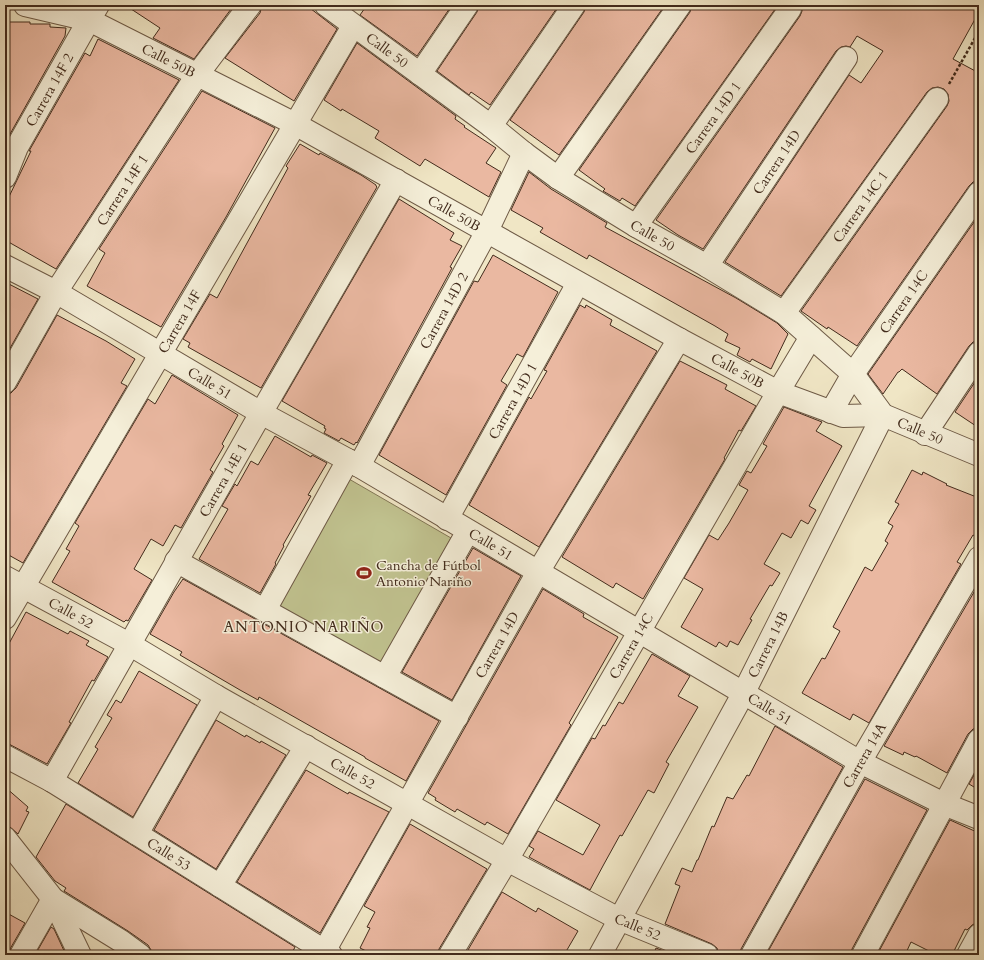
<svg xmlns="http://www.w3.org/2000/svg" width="984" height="960" font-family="Cardo,serif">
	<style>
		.green { fill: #c1c390; stroke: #827756 }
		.building { fill: #eab8a1; stroke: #422b1c }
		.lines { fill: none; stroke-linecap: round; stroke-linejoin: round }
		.minor-casing { stroke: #6e5a46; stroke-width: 24 }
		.path { stroke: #422b1c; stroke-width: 2.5; stroke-dasharray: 3 2; stroke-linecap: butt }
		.minor { stroke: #f5efd9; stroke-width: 22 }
		.labels { text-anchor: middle; stroke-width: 3; stroke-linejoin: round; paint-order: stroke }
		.street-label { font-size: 14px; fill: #422b1c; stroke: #f5efd9 }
		.poi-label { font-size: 14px; fill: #422b1c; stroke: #f5efd9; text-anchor: start }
		.neighbourhood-label { font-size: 15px; letter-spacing: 1px; fill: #422b1c; stroke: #f5efd9 }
	</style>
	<rect width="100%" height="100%" fill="#f0e6c5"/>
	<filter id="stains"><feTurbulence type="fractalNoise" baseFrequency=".005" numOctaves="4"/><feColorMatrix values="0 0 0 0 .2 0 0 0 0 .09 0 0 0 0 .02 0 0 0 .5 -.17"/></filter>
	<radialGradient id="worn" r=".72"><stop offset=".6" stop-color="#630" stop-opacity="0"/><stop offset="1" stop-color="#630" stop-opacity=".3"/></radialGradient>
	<path class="green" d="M349,479L451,538L379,667L276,608Z"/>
	<path class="building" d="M125,5H234L194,59L153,38L160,28Z
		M262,5H306L337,29L294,101L225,58L260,13Z
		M367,5H452L417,56L360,15Z
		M479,5H559L490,105L471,92L469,95L437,71L477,12Z
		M586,5H665L559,155L510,120L584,12Z
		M692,5H778L635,206L622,198L620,201L603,191L605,189L579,170L690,12Z
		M802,5H979V12L953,59L979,73V181L973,182L969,186L857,346L828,327L827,329L801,311L947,106L949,101L948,94L944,89L938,87L932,88L927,92L781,296L725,262L849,75L861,83L883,51L857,36L850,47L846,46L841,47L836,51L703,249L678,235L656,220L800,16L802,11Z
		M5,22H30V24H50V27L66,28L65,36L5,143Z
		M98,39L179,80L56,269L5,240V205L31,151H29L85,53L90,56Z
		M357,43L456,116L455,119L465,126L464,127L496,148L486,163L501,172L489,197L425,159L420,166L375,138L379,131L342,109L341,111L324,100Z
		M202,91L275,128L226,217L161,327L87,286L105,253L99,249Z
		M300,144L319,155L320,153L361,175L376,185V186L377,187L261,388L188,347L190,343L183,339L210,294L217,298L288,168L286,166Z
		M529,172L551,189L607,223L605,227L736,298L777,323L788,334L771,369L752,359L750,362L737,355L740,348L725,341L728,334L715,326L589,255L587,259L540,232L543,228L511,210Z
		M399,199L454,233L450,240L462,246L450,267L452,268L357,443L356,442L354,445L341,438L339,441L324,433L326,429L324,428L325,426L282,401Z
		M979,215V341L973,342L969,346L937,394L902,369L899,372H898L883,394L868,374Z
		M493,255L558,292L523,357L517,354L501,381L507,385L446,495L379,455L474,281L478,282Z
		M5,282L38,299L5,357Z
		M580,305L585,308L586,305L612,320L610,325L657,351L539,547L469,505L529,397L531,399L547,371L544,370Z
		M57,315L106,341L135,359L121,383L127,386L23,563L5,553V394L11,393L16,388Z
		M680,361L727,385L725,389L756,406L741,431L739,430L724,458L725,459L643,599L616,583L613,588L562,557Z
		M172,375L238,415L222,444L224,446L210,470L213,472L181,528L175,525L163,546L151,539L134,569L152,580L128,621L126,620L124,622L52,582L70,551L66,549L79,526L75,523L148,399L155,404Z
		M979,376V428L955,412Z
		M784,407L822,422L816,431L842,446L809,506L816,510L808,524L801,520L791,538L782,533L764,564L780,573L772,586L770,585L750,619L752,620L738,645L730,641L727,647L719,642L716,647L681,627L703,589L684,578L709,535L718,540L729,523L748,490L739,485L747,471L751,473L767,446L763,444Z
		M275,436L311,457L312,455L327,463L308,495L311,496L283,545L284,546L275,563L276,564L260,593L199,559L228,509L222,506L235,484L237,486L251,461L258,465Z
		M912,470L922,475L923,472L947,484L946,485L979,498V538L973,535L957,562L961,564L869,723L853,714L850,720L802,693L822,658L825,659L840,631L833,627L865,567L872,571L888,543L885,541L893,526L888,523L899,504L895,502Z
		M473,548L521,576L452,700L402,672Z
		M183,579L439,721L406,781L365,758V757L259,697L258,700L240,690L180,655L182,652L150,634L174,592Z
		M977,587H979V728L973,729L968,734L947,773L916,756L915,757L904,752L903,755L884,746Z
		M543,589L584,614L583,617L618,637L569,723L571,725L508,834L487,822L485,825L457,809L455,812L435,800L436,798L428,793Z
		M26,612L68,634L70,631L89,641L86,645L108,657L94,681L92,680L69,722L71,723L47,764L5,742V651Z
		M652,654L690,676L678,696L698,707L666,762L669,764L654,793L648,790L622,836L620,835L604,864L590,890L529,857L534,849L529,846L538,831L583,855L600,825L556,800L592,738L595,739L603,725L605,726L619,702L623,704Z
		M139,671L197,705L133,817L78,783L98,749L95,747L112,718L107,715L116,700L121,703Z
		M216,720L245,737L246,735L260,743L261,741L286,755L216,869L154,830Z
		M775,726L843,767L741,949L740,955H719L717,948L712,944L665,924L680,886L675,884L682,868L692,872L697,860H698L712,826L714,827L727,797L733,799L747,775L749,776Z
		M979,766V790L969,784Z
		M306,770L348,794L349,792L389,812L320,933L237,882Z
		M865,779L927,810L852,949L851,955H766Z
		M5,787L28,807L26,811L29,812L18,834L10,827L5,826Z
		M66,804L295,947L291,955H152L151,950L148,945L128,931L64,891L66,888L55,881L36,857Z
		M950,820L979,833V917L976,923L972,925L967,930L965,929L952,955H937L911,942L905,955H877Z
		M410,824L487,869L439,949L438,955H374L360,948L370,928L367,927L375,912L364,906Z
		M502,892L536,912L538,908L578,931L564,955H465Z
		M5,912L25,923L10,949L9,955H5Z
		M51,927L54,929L66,955H35Z
		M656,948L674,955H653Z"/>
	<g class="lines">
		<g class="minor-casing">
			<g id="minor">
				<path id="s1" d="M25,5L89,20L295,124L679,339L778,392L843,416L883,415"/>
				<path id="s2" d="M326,5L491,126L524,153L558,178L636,226L707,266L784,313L853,374L883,415L979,455"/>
				<path d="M420,74L467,5"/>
				<path d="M491,126L574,5"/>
				<path id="s3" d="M5,177L17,147L89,20L98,5"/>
				<path d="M558,178L680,5"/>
				<path id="s4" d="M636,226L790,9"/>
				<path id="s5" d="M5,266L56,292L261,413L359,466L860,762L944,804L979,818"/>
				<path id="s6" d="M707,266L846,58"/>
				<path id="s7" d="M784,313L937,99"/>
				<path id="s8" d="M5,382L56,292L197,75L250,5"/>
				<path id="s9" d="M831,412L853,374L979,193"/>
				<path d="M925,434L979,353"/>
				<path id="s10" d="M359,466L487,231L524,153"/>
				<path id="s11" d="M447,519L578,283"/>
				<path d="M176,561L457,717"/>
				<path id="s12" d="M5,577L129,644L216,696L507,860L619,919L707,955"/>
				<path d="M265,610L348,460"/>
				<path id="s13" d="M5,618L353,26"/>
				<path d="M385,677L468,531"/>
				<path id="s14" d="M5,756L52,781L137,834L331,955"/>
				<path id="s15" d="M52,781L261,413L396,180"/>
				<path d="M137,834L216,696"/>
				<path d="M5,838L53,899L80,955"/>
				<path d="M220,886L306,746"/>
				<path d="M21,955L53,899L121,941L140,955"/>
				<path id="s16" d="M322,955L538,572L679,339"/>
				<path id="s17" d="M450,955L507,860L778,392L811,337"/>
				<path id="s18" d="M600,955L743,694L883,415"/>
				<path id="s19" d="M752,955L860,762L979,558"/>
				<path d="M863,955L979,740"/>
				<path d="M968,955L979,935"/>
			</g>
		</g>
		<path class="path" d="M949,84L979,31"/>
		<use href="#minor" class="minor"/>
	</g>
	<defs>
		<g id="stadium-bare" transform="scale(1.2)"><path d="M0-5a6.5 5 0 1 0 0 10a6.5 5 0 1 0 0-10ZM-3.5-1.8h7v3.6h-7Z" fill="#8f2418" stroke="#f5efd9" stroke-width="2.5" paint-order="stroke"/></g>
	</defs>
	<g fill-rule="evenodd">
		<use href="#stadium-bare" x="364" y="573"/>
	</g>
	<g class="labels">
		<g class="street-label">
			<text dy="5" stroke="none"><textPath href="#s2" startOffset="76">Calle 50</textPath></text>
			<text dy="5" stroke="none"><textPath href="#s1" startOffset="155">Calle 50B</textPath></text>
			<text dy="5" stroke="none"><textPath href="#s3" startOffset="98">Carrera 14F 2</textPath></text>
			<text dy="5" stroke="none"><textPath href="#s4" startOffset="133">Carrera 14D 1</textPath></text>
			<text dy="5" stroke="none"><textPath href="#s6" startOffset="125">Carrera 14D</textPath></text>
			<text dy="5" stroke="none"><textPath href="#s8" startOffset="225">Carrera 14F 1</textPath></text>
			<text dy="5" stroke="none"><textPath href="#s7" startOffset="131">Carrera 14C 1</textPath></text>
			<text dy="5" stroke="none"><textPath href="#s1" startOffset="479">Calle 50B</textPath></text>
			<text dy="5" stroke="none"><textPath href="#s2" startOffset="400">Calle 50</textPath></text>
			<text dy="5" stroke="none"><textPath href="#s9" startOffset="132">Carrera 14C</textPath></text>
			<text dy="5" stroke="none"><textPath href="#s10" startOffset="177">Carrera 14D 2</textPath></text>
			<text dy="5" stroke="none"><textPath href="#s13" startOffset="344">Carrera 14F</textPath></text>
			<text dy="5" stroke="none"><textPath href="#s1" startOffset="803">Calle 50B</textPath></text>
			<text dy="5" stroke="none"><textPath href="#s5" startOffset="236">Calle 51</textPath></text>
			<text dy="5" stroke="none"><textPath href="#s11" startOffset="135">Carrera 14D 1</textPath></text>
			<text dy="5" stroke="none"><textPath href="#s2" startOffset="736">Calle 50</textPath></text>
			<text dy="5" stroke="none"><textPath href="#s15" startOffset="346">Carrera 14E 1</textPath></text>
			<text dy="5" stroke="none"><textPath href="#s5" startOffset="560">Calle 51</textPath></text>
			<text dy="5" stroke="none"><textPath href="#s12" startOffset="75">Calle 52</textPath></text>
			<text dy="5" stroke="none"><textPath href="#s16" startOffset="356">Carrera 14D</textPath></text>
			<text dy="5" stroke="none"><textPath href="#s18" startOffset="353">Carrera 14B</textPath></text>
			<text dy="5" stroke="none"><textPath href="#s17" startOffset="358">Carrera 14C</textPath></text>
			<text dy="5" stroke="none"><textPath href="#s5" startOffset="884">Calle 51</textPath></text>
			<text dy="5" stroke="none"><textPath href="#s19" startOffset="229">Carrera 14A</textPath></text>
			<text dy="5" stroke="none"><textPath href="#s12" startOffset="399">Calle 52</textPath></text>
			<text dy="5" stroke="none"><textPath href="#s14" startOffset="191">Calle 53</textPath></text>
			<text dy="5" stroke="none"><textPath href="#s12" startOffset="723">Calle 52</textPath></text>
		</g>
		<g class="poi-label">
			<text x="376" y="570">Cancha de Fútbol<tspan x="376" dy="16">Antonio Nariño</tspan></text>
		</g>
		<g class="neighbourhood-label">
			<text x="304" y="632">ANTONIO NARIÑO</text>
		</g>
	</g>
	<rect width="984" height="960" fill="none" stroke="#f0e6c5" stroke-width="20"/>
	<rect x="6" y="6" width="972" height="948" fill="none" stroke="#422b1c" stroke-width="2"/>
	<rect x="10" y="10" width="964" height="940" fill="none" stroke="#422b1c"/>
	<rect width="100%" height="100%" filter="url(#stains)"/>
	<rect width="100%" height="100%" fill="url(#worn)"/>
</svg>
